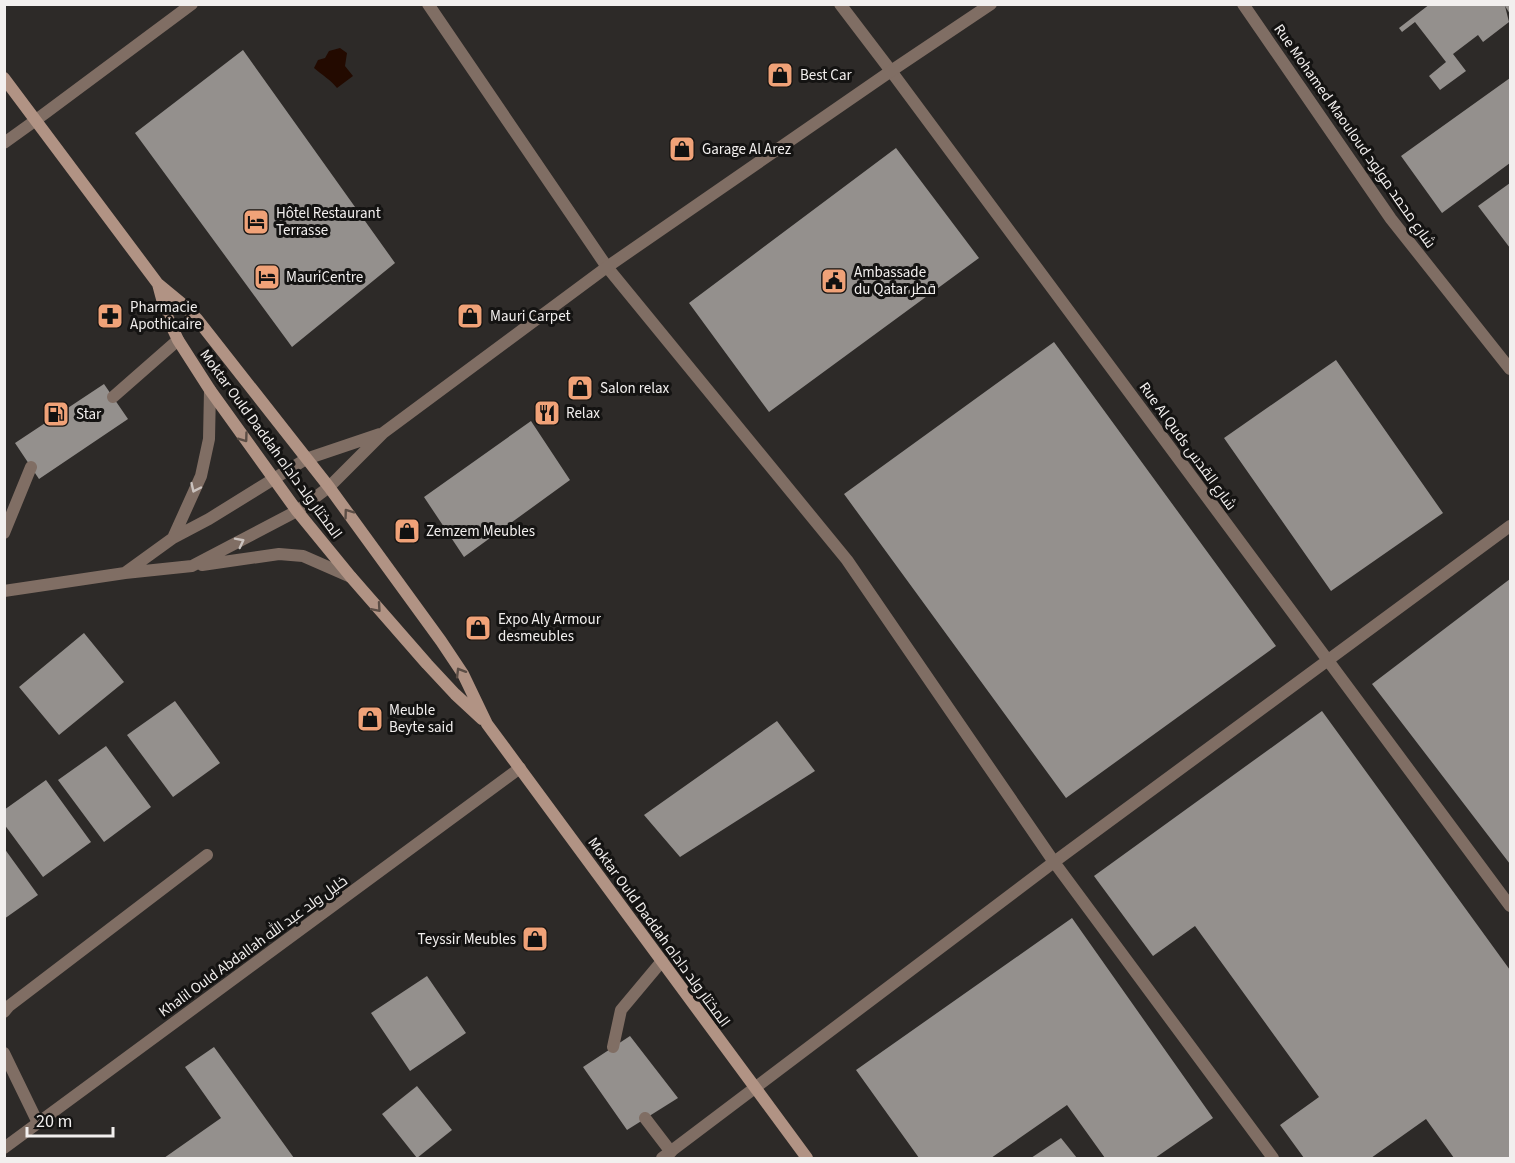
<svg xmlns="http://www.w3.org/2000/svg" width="1515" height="1163" font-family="'Source Sans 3',Cairo,sans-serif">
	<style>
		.water { fill: #230a00 }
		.building { fill: #94908d }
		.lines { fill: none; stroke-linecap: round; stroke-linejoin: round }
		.service { stroke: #806e64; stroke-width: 12 }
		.minor { stroke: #806e64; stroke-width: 12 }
		.tertiary { stroke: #806e64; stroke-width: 12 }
		.secondary { stroke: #b19384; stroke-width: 12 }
		.oneway { stroke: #5b4d45 }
		.oneway2 { stroke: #cac2be }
		.labels { text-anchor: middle; stroke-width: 6; stroke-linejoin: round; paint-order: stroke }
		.poi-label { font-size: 15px; fill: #f2efee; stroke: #141312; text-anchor: start }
		.street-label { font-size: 15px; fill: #f2efee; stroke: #141312 }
	</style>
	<rect width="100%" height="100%" fill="#2d2a28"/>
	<path class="water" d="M340,48L347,53L345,66L353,76L337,88C331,80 322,75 314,68L318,60L325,58L329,51Z"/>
	<path class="building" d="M1430,4H1503L1505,6L1510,4V14L1505,6L1509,22L1483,42L1478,35L1453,54L1466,71L1440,90L1429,76L1446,62L1415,22L1402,32L1399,28Z
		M243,50L395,263L292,347L135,133Z
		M1510,78V163L1442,213L1401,156Z
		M896,148L979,258L769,412L689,303Z
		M1510,183V248L1478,206Z
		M1054,342L1276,646L1066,798L844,494Z
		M1336,360L1443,513L1331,591L1224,438Z
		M104,384L128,419L39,479L15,443Z
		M531,421L570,480L464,557L424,497Z
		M1510,579V864L1372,684Z
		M84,633L124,682L59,735L19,687Z
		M175,701L220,763L173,797L127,735Z
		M1322,711L1510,970V1158H1454L1426,1119L1371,1158H1304L1280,1125L1319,1097L1195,926L1153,956L1094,876Z
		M777,721L815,771L680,857L644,815Z
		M106,746L151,807L104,842L58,780Z
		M46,780L91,842L43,877L4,824V810Z
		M4,848L38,895L4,919Z
		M1072,918L1213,1118L1155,1158H1105L1067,1105L991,1158H919L856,1070Z
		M427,976L466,1033L410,1071L371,1013Z
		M630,1036L678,1098L627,1130L583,1067Z
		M214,1047L294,1158H164L221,1118L185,1067Z
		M417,1086L452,1130L417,1158L382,1114Z
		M1061,1138L1077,1158H1031Z"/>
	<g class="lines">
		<path class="service" d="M36,120L192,4
			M113,397L178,340
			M4,533L31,467
			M4,1012L9,1006L207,855
			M613,1047L621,1010L662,961
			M4,1053L38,1123
			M645,1118L671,1152"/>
		<path class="minor" d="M428,4L607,267L847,560L1054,862L1273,1158
			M840,4L891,71L1510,906
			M1243,4L1391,219L1510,369
			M4,143L36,120
			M4,1148L520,768
			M662,1158L1054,862L1510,526"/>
		<path class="tertiary" d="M173,538L201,476L209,439L210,390
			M202,565L279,554L303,556L351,577
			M126,572L173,538L209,519L306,459L380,434
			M4,591L125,573L192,566L297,511L329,487L383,433L607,267L891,71L991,4"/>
		<path class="secondary" d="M4,78L158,284L181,303L197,319L329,487L441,641L463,674L487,724L807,1158
			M158,284L166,314L178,340L210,390L297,511L351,577L427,664L455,694L482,719"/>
	</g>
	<defs><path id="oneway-chevron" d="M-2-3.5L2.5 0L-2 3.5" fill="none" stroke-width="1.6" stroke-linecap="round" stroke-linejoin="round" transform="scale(1.5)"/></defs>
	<g class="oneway">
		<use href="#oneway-chevron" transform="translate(244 438) rotate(54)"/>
		<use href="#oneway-chevron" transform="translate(348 513) rotate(-126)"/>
		<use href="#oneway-chevron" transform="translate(377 608) rotate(49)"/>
		<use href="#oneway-chevron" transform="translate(460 672) rotate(-121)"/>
	</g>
	<g class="oneway2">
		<use href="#oneway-chevron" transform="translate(195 488) rotate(115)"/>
		<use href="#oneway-chevron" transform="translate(240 542) rotate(-27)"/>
	</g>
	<defs>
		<g id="shop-square" transform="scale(1.35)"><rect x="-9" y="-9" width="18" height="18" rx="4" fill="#f0a278" stroke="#141312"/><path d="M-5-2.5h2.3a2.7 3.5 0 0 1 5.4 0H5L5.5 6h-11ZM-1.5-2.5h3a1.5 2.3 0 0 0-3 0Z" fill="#111"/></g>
		<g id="hotel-square" transform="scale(1.35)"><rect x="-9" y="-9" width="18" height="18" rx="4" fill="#f0a278" stroke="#141312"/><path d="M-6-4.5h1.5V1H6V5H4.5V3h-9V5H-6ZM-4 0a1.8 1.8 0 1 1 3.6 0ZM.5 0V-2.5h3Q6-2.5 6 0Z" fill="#111"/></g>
		<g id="civic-square" transform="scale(1.35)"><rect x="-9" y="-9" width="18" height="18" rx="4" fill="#f0a278" stroke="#141312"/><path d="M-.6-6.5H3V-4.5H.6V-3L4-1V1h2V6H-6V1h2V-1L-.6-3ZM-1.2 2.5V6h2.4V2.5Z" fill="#111"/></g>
		<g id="pharmacy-square" transform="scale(1.35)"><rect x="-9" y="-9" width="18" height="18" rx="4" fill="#f0a278" stroke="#141312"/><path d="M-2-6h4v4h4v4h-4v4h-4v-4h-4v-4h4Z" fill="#111"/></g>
		<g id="restaurant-square" transform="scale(1.35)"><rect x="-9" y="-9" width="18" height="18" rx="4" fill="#f0a278" stroke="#141312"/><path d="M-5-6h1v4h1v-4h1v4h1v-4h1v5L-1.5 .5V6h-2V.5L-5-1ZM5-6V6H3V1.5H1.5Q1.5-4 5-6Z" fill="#111"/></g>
		<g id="fuel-square" transform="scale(1.35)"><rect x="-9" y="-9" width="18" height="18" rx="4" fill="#f0a278" stroke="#141312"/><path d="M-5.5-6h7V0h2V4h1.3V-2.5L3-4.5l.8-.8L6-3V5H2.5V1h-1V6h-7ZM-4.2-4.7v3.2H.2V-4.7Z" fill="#111"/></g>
	</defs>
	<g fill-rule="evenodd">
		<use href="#shop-square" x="780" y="75"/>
		<use href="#shop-square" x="682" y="149"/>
		<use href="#hotel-square" x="256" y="222"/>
		<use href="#hotel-square" x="267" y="277"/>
		<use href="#civic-square" x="834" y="281"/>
		<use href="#pharmacy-square" x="110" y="316"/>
		<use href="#shop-square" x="470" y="316"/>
		<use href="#shop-square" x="580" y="388"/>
		<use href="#restaurant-square" x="547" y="413"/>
		<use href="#fuel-square" x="56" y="414"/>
		<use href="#shop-square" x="407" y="531"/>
		<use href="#shop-square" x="478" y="628"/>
		<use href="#shop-square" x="370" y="719"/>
		<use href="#shop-square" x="535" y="939"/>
	</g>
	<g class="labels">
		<g class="poi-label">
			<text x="800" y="80">Best Car</text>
			<text x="702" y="154">Garage Al Arez</text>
			<text x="276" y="218">Hôtel Restaurant<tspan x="276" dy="17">Terrasse</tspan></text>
			<text x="854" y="277">Ambassade<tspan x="854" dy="17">du Qatar قطر</tspan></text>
			<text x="286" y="282">MauriCentre</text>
			<text x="130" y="312">Pharmacie<tspan x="130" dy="17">Apothicaire</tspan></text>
			<text x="490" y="321">Mauri Carpet</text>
			<text x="600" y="393">Salon relax</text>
			<text x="566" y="418">Relax</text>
			<text x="76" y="419">Star</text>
			<text x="426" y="536">Zemzem Meubles</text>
			<text x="498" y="624">Expo Aly Armour<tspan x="498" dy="17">desmeubles</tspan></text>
			<text x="389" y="715">Meuble<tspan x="389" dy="17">Beyte said</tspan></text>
			<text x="516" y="944" text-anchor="end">Teyssir Meubles</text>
		</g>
		<g class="street-label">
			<text transform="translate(1355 136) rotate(55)" y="5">Rue Mohamed Maouloud شارع محمد مولود</text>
			<text transform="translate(271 444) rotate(54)" y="5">Moktar Ould Daddah المختار ولد داداه</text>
			<text transform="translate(1188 446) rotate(54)" y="5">Rue Al Quds شارع القدس</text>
			<text transform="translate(659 932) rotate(54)" y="5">Moktar Ould Daddah المختار ولد داداه</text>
			<text transform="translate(253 946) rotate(-36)" y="5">Khalil Ould Abdallah خليل ولد عبد الله</text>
		</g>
	</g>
	<rect width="1515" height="1163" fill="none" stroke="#f2efee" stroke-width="12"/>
	<path d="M27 1127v9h86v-9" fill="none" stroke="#f2efee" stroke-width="3"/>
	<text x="36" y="1127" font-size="18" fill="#f2efee" stroke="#141312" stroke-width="4.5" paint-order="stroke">20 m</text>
</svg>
